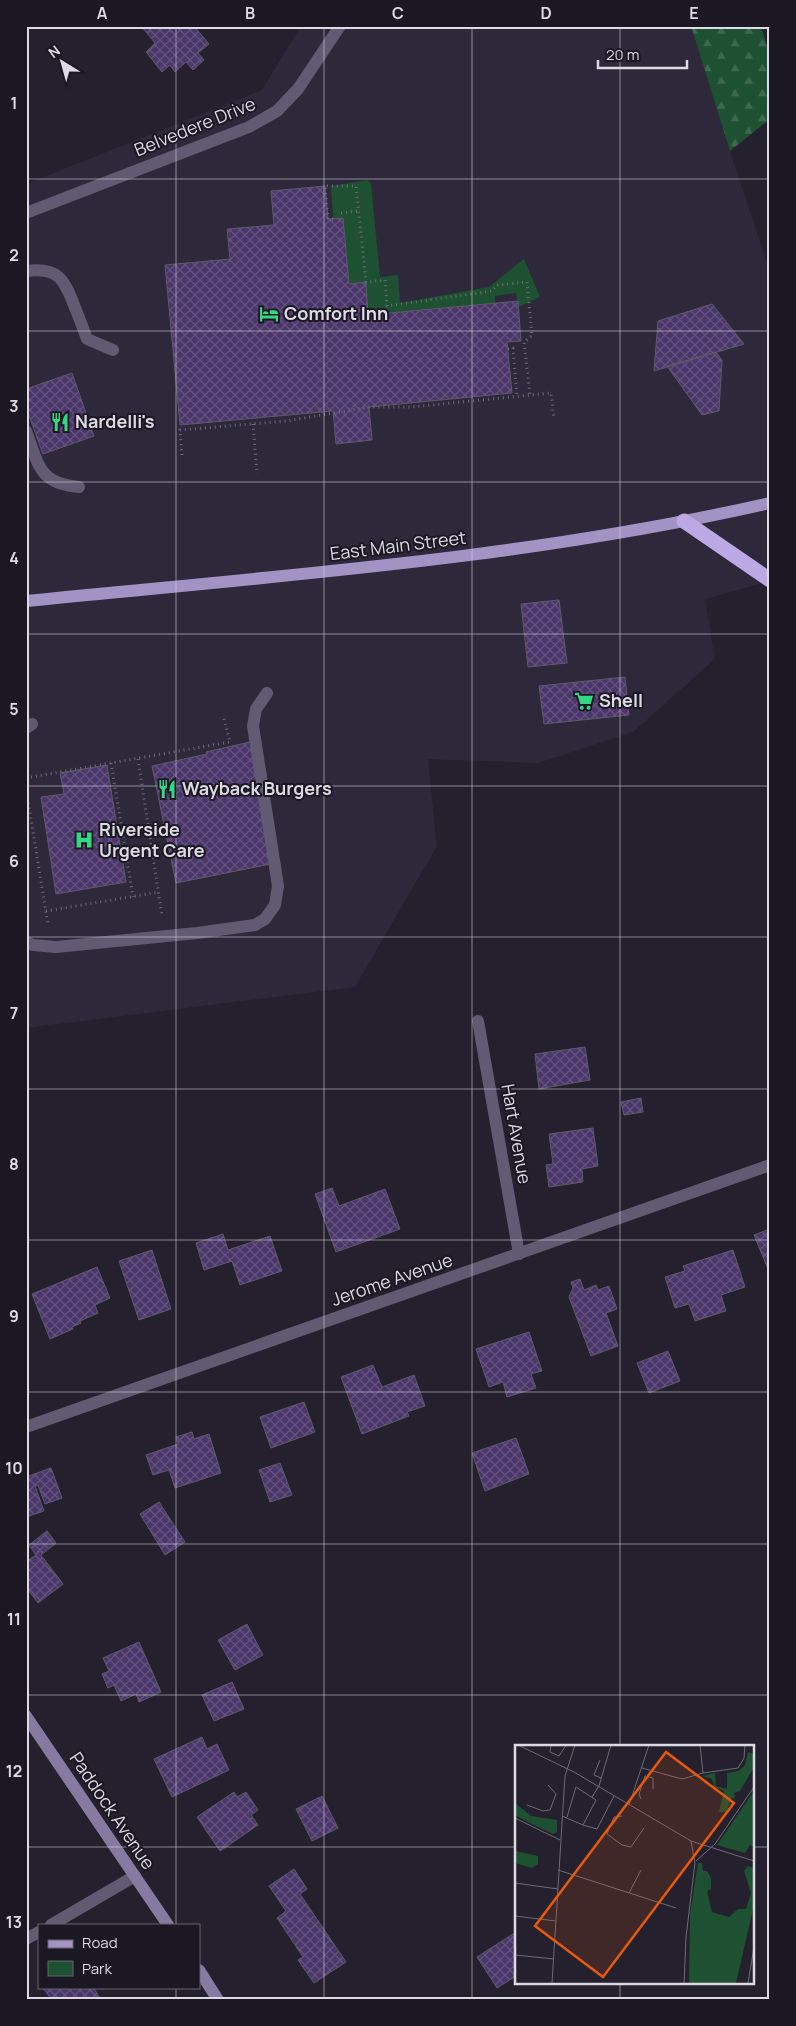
<svg xmlns="http://www.w3.org/2000/svg" width="796" height="2026" font-family="Manrope,sans-serif">
	<style>
		.built { fill: #2e283b }
		.green { fill: #1d5132 }
		.forest { fill: url(#forest-firs) }
		.building { fill: url(#building-cross-hatch); stroke: #5e5968 }
		.lines { fill: none; stroke-linecap: round; stroke-linejoin: round }
		.path { stroke: #6f6c77; stroke-width: 3; stroke-dasharray: 1 4; stroke-linecap: butt }
		.lane { stroke: #625a73; stroke-width: 12 }
		.street { stroke: #625a73; stroke-width: 12 }
		.secondary { stroke: #877aa0; stroke-width: 12 }
		.primary { stroke: #a392c4; stroke-width: 12 }
		.highway { stroke: #bca8e4; stroke-width: 15 }
		.grid { fill: none; stroke: #dcdae3; stroke-width: 1; stroke-opacity: 0.55 }
		.labels { text-anchor: middle; stroke-width: 4; stroke-linejoin: round; paint-order: stroke }
		.street-label { font-size: 18px; fill: #dcdae3; stroke: #1b1723 }
		.poi-label { font-size: 18px; font-weight: bold; fill: #dcdae3; stroke: #1b1723; text-anchor: start }
		.inset-road { fill: none; stroke: #6e6a76; stroke-width: 1 }
		.view { fill: #e8590c; fill-opacity: 0.15; stroke: #e8590c; stroke-width: 2.5 }
		.inset-edge { fill: none; stroke: #dcdae3; stroke-width: 2.5 }
		.neatline { fill: none; stroke: #dcdae3; stroke-width: 2 }
		.grid-label { font-size: 16px; text-anchor: middle; font-weight: bold; fill: #dcdae3 }
	</style>
	<defs>
		<pattern id="forest-firs" width="22" height="20" patternUnits="userSpaceOnUse" patternTransform="scale(1.25)"><rect width="22" height="20" fill="#1d5132"/><path d="M5 1l3.5 6h-7zM16 11l3.5 6h-7z" fill="#3d6950"/></pattern>
		<pattern id="building-cross-hatch" width="8" height="8" patternUnits="userSpaceOnUse" patternTransform="scale(1.25)"><rect width="8" height="8" fill="#4a366a"/><path d="M0 0l8 8M0 8l8-8" fill="none" stroke="#64527f"/></pattern>
	</defs>
	<rect width="100%" height="100%" fill="#24202d"/>
	<path class="built" d="M301,26H691L730,151L770,271V581L705,599L715,659L633,732L538,763L428,759L437,846L355,987L26,1028V184L262,90Z"/>
	<path class="green" d="M368,180L371,184L380,277L398,275L400,303L489,287L524,259L540,297L518,307L516,293L495,296V303L368,315L365,283L349,284L343,218L333,219L331,186Z"/>
	<path class="forest" d="M691,26H761L770,55V119L730,151Z"/>
	<path class="building" d="M141,26H194L209,44L198,53L204,60L193,70L186,62L175,72L170,65L162,72L146,52L155,43Z
		M325,186L328,219L343,218L349,284L366,282L368,315L518,301L521,341L507,342L512,393L369,407L372,440L336,444L333,411L180,425L165,265L230,259L227,229L274,225L271,191Z
		M712,304L744,344L654,371L658,321Z
		M716,352L722,360L719,411L702,415L667,366Z
		M72,373L94,436L43,454L26,407V389Z
		M559,600L567,663L528,667L521,604Z
		M625,677L629,715L544,724L539,686Z
		M254,741L271,864L176,883L152,766L207,754L206,752Z
		M107,765L126,882L56,894L41,797L64,794L60,773Z
		M585,1047L590,1080L539,1089L535,1054Z
		M641,1098L643,1112L624,1115L621,1102Z
		M593,1128L598,1166L582,1169L583,1182L549,1187L546,1165L553,1164L549,1134Z
		M332,1188L339,1206L385,1189L400,1229L336,1252L315,1194Z
		M770,1229V1268L768,1269L754,1235Z
		M223,1234L228,1250L270,1236L282,1271L240,1285L232,1261L204,1270L196,1243Z
		M152,1250L171,1309L139,1320L119,1261Z
		M733,1250L745,1287L721,1295L726,1311L695,1321L689,1304L675,1308L665,1277L685,1271L683,1266Z
		M97,1267L110,1298L95,1305L98,1313L80,1321L81,1323L72,1327L73,1329L50,1339L32,1294Z
		M580,1279L584,1290L596,1285L598,1290L609,1286L617,1309L606,1313L618,1346L591,1356L569,1297L573,1288L571,1282Z
		M529,1332L542,1371L531,1374L536,1388L507,1397L503,1382L489,1387L476,1349Z
		M668,1351L680,1381L649,1393L637,1363Z
		M373,1365L382,1387L414,1375L425,1406L407,1412L409,1416L362,1434L341,1377Z
		M304,1402L315,1432L271,1448L260,1417Z
		M192,1432L194,1439L209,1434L221,1473L175,1488L169,1470L153,1475L146,1455L178,1444L176,1437Z
		M516,1438L529,1474L485,1491L472,1453Z
		M280,1463L292,1495L270,1502L259,1470Z
		M51,1468L62,1498L45,1504L38,1485L35,1486L44,1511L26,1517V1477Z
		M159,1502L185,1542L165,1555L140,1514Z
		M47,1531L56,1543L41,1555L63,1584L38,1603L26,1587V1562L36,1555L29,1545Z
		M247,1624L263,1655L235,1670L218,1640Z
		M139,1642L161,1692L139,1702L136,1694L121,1701L114,1685L108,1688L102,1674L109,1671L103,1658Z
		M232,1682L244,1709L214,1721L202,1695Z
		M202,1737L207,1749L217,1744L229,1770L172,1797L154,1759Z
		M234,1792L237,1797L246,1792L258,1810L251,1815L258,1825L220,1851L197,1817Z
		M322,1796L338,1828L312,1841L296,1809Z
		M294,1869L307,1889L300,1894L346,1962L314,1983L298,1960L303,1957L277,1918L286,1911L269,1886Z
		M516,1932V1976L497,1988L477,1957Z
		M42,1987H93L100,1998L98,2000H52Z"/>
	<g class="lines">
		<path class="path" d="M341,213L358,211
			M333,219H328L325,186H356L366,282L385,280L387,306L492,291L497,285L527,282L532,336L524,342L530,395
			M508,349L513,348L517,397
			M253,424L257,474
			M182,455L180,430L286,421L369,407H412L551,393L554,419
			M138,759L162,916
			M111,763L133,897
			M26,778L230,742L223,715
			M26,788L48,925
			M123,835L149,829
			M46,911L159,892"/>
		<path class="lane" d="M26,271C58,267 64,279 74,305C79,317 83,328 87,339L113,350
			M26,431C39,465 38,483 79,487
			M26,728L32,724
			M26,942L33,945L56,947L197,933L255,925L265,919L275,905L278,886L253,726L256,709L267,693"/>
		<path class="street" d="M26,213L249,127L277,111L298,89L340,26
			M478,1021L519,1254
			M26,1427L770,1165
			M51,1925L135,1876
			M26,1939L39,1932"/>
		<path class="secondary" d="M26,1716L168,1925
			M199,1970L218,2000"/>
		<path class="primary" d="M26,601C275,576 525,559 770,503"/>
		<path class="highway" d="M684,521L770,580"/>
	</g>
	<path class="grid" d="M176,26V1925M324,26V2000M472,26V2000M620,26V1746M26,179H770M26,331H770M26,482H770M26,634H770M26,786H770M26,937H770M26,1089H770M26,1240H770M26,1392H770M26,1544H770M26,1695H770M26,1847H516M752,1847H770M620,1982V2000M176,1987V2000"/>
	<defs>
		<g id="hotel-bare" transform="scale(1.5)"><path d="M-6-4.5h1.5V1H6V5H4.5V3h-9V5H-6ZM-4 0a1.8 1.8 0 1 1 3.6 0ZM.5 0V-2.5h3Q6-2.5 6 0Z" fill="#33d882" stroke="#1b1723" stroke-width="2.5" paint-order="stroke"/></g>
		<g id="restaurant-bare" transform="scale(1.5)"><path d="M-5-6h1v4h1v-4h1v4h1v-4h1v5L-1.5 .5V6h-2V.5L-5-1ZM5-6V6H3V1.5H1.5Q1.5-4 5-6Z" fill="#33d882" stroke="#1b1723" stroke-width="2.5" paint-order="stroke"/></g>
		<g id="supermarket-bare" transform="scale(1.5)"><path d="M-6-5.5h2.5l.6 2H6L4.5 2H-2.5L-4.4-4H-6ZM-1.5 3.2a1.3 1.3 0 1 0 .1 0ZM3 3.2a1.3 1.3 0 1 0 .1 0Z" fill="#33d882" stroke="#1b1723" stroke-width="2.5" paint-order="stroke"/></g>
		<g id="hospital-bare" transform="scale(1.5)"><path d="M-5-5h3v3.5h4V-5h3V5h-3V1.5h-4V5h-3Z" fill="#33d882" stroke="#1b1723" stroke-width="2.5" paint-order="stroke"/></g>
	</defs>
	<g fill-rule="evenodd">
		<use href="#hotel-bare" x="269" y="314"/>
		<use href="#restaurant-bare" x="60" y="422"/>
		<use href="#supermarket-bare" x="584" y="701"/>
		<use href="#restaurant-bare" x="167" y="789"/>
		<use href="#hospital-bare" x="84" y="840"/>
	</g>
	<g class="labels">
		<g class="street-label">
			<text transform="translate(195 127) rotate(-22)" y="6">Belvedere Drive</text>
			<text transform="translate(398 546) rotate(-7)" y="6">East Main Street</text>
			<text transform="translate(516 1134) rotate(80)" y="6">Hart Avenue</text>
			<text transform="translate(392 1280) rotate(-19)" y="6">Jerome Avenue</text>
			<text transform="translate(112 1811) rotate(56)" y="6">Paddock Avenue</text>
		</g>
		<g class="poi-label">
			<text x="284" y="320">Comfort Inn</text>
			<text x="75" y="428">Nardelli's</text>
			<text x="599" y="707">Shell</text>
			<text x="182" y="795">Wayback Burgers</text>
			<text x="99" y="836">Riverside<tspan x="99" dy="21">Urgent Care</tspan></text>
		</g>
	</g>
	<g transform="translate(515 1745)">
		<rect width="239" height="239" fill="#24202d"/>
		<path d="M239,46V102L235,100L230,108L202,100ZM16,71L42,75V87L38,89L15,78Z" fill="#1d5132"/>
		<path d="M233,7L239,9V22L225,46L219,48L220,53L216,54L211,67H204L209,46L199,42L197,34L187,31L200,28L201,41L212,44V28L224,26L230,20ZM0,58L16,71L15,78L0,70ZM0,106L23,111V119L17,123L0,118ZM183,118H187L188,126H192L196,133V144L192,146L197,167L214,172L223,164H231L236,148L229,126L233,121L239,123V160L221,238H174L175,169Z" fill="#1d5132"/>
		<path class="inset-road" d="M3,0L59,27L176,96L239,116M36,0L35,7L44,11L51,0M185,0L188,28L223,23L229,13L230,0M85,15L79,30L86,33M127,23L167,34L188,28M77,52L84,41L96,0M126,54L124,49L130,31L138,33V44M12,60L28,66L35,65L41,49L33,40M114,60L134,0M47,71L68,80L81,55L61,42L52,72M107,71L99,72L92,89L107,100L116,102L129,83M0,73L45,95M68,80L82,84L99,51M181,116L200,99L239,42M43,125L161,163M0,138L43,144M114,148L126,125M0,171L41,176M0,210L39,214M37,238L50,31L60,0M169,238L171,192L180,118L176,96M233,238L239,202"/>
		<path class="view" d="M151,7L219,58L88,232L20,181Z"/>
		<rect width="239" height="239" class="inset-edge"/>
	</g>
	<rect width="796" height="2026" fill="none" stroke="#1b1723" stroke-width="55"/>
	<rect x="38" y="1924" width="162" height="65" fill="#1b1723" stroke="#686570"/>
	<rect x="48" y="1940" width="25" height="8" fill="#a392c4" stroke="#686570"/>
	<text x="82" y="1948" font-size="15" fill="#dcdae3">Road</text>
	<rect x="48" y="1961" width="25" height="15" fill="#1d5132" stroke="#686570"/>
	<text x="82" y="1974" font-size="15" fill="#dcdae3">Park</text>
	<g transform="translate(62 62) rotate(323)" stroke="#1b1723" stroke-width="4" paint-order="stroke">
	<path d="M0-4L9 19L0 12L-9 19Z" fill="#dcdae3"/>
	<text y="-8" font-size="14" font-weight="bold" text-anchor="middle" fill="#dcdae3">N</text>
	</g>
	<path d="M598 60v8h89v-8" fill="none" stroke="#dcdae3" stroke-width="2.5"/>
	<text x="606" y="60" font-size="15" fill="#dcdae3" stroke="#1b1723" stroke-width="4" paint-order="stroke">20 m</text>
	<rect x="28" y="28" width="740" height="1970" class="neatline"/>
	<g class="grid-label">
		<text x="102" y="19">A</text>
		<text x="250" y="19">B</text>
		<text x="398" y="19">C</text>
		<text x="546" y="19">D</text>
		<text x="694" y="19">E</text>
		<text x="14" y="109">1</text>
		<text x="14" y="261">2</text>
		<text x="14" y="412">3</text>
		<text x="14" y="564">4</text>
		<text x="14" y="715">5</text>
		<text x="14" y="867">6</text>
		<text x="14" y="1019">7</text>
		<text x="14" y="1170">8</text>
		<text x="14" y="1322">9</text>
		<text x="14" y="1474">10</text>
		<text x="14" y="1625">11</text>
		<text x="14" y="1777">12</text>
		<text x="14" y="1928">13</text>
	</g>
</svg>
